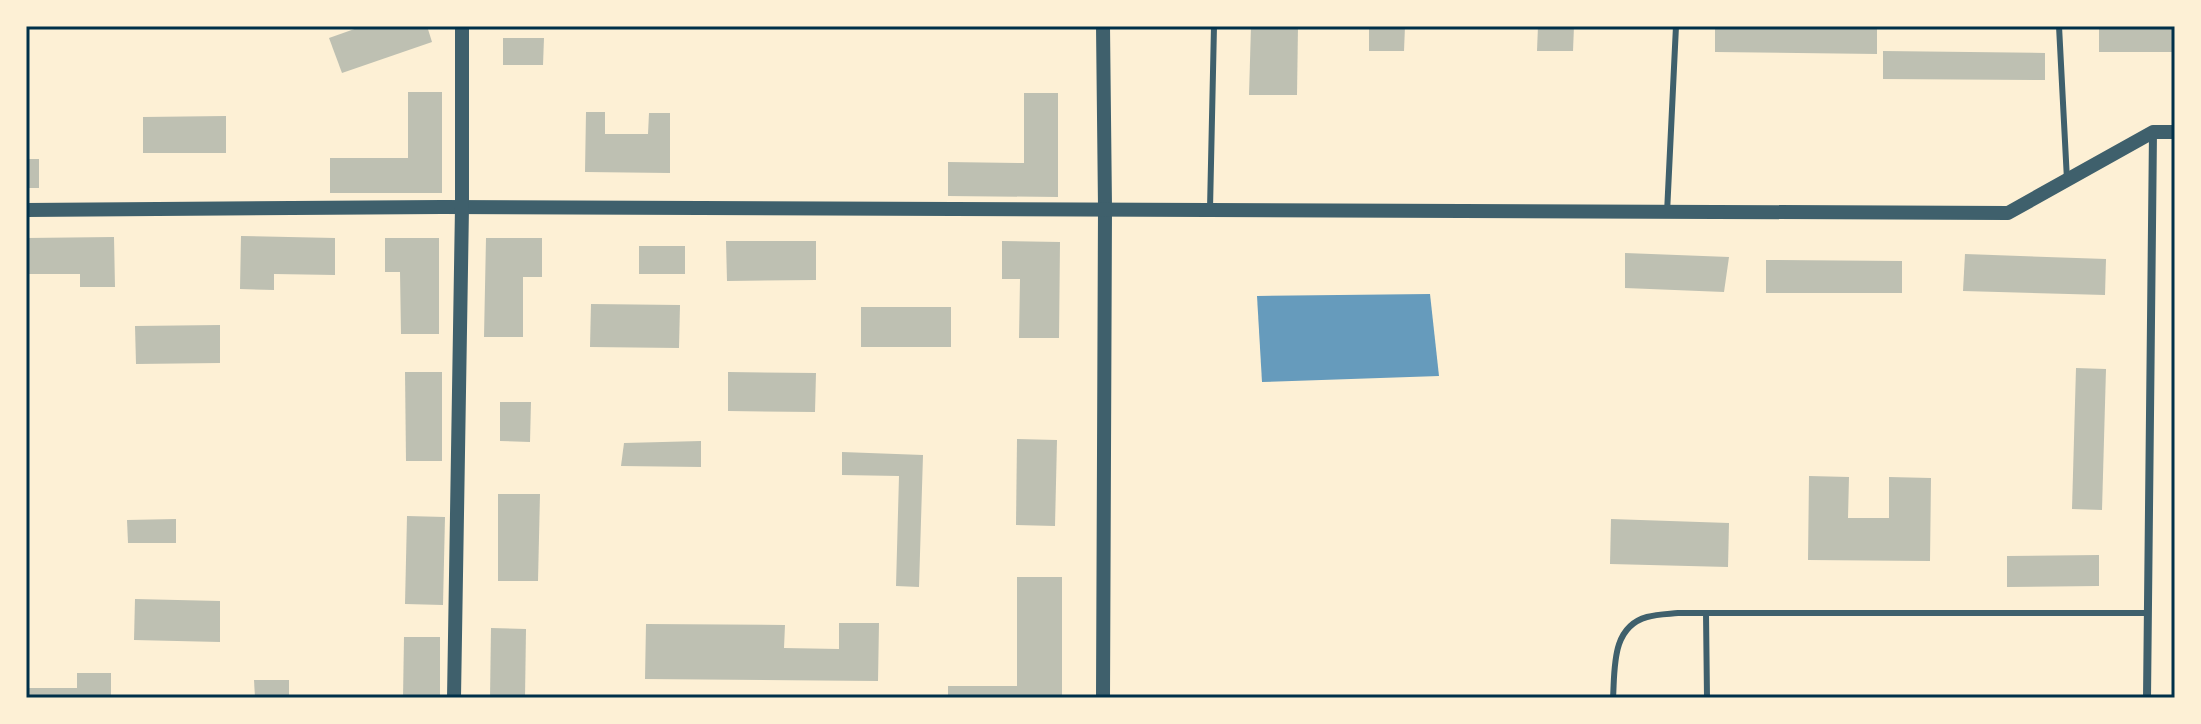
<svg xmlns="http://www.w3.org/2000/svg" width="2201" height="724" font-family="'Source Sans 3',sans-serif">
  <rect width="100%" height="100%" fill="#fdf0d5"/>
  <polygon fill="#669bbc" points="1430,294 1439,376 1262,382 1257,296"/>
  <g fill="#bec0b2">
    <polygon points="363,26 427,26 432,42 342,73 329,38"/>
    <polygon points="1251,26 1298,26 1297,95 1249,95"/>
    <polygon points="1369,26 1405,26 1404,51 1369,51"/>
    <polygon points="1538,26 1574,26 1573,51 1537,51"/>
    <polygon points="1715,26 1877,26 1877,54 1715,52"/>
    <rect x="2099" y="26" width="76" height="26"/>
    <polygon points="503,38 544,38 543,65 503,65"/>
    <polygon points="1883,51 2045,53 2045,80 1883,79"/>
    <polygon points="408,92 442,92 442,193 330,193 330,158 408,158"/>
    <polygon points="1024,93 1058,93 1058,197 948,196 948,162 1024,163"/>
    <polygon points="586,112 605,112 605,134 648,134 649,113 670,113 670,173 585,172"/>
    <polygon points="226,116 226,153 143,153 143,117"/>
    <rect x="26" y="159" width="13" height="29"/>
    <polygon points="241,236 335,238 335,275 274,274 274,290 240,289"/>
    <polygon points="114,237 115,287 80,287 80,274 26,274 26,238"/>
    <polygon points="385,238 439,238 439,334 401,334 400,272 385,272"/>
    <polygon points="486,238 542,238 542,277 523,277 523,337 484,337"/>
    <polygon points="726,241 816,241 816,280 727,281"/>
    <polygon points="1002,241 1060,242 1059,338 1019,338 1020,279 1002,279"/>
    <rect x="639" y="246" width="46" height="28"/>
    <polygon points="1625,253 1729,257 1724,292 1625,288"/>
    <polygon points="1965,254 2106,259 2105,295 1963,291"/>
    <polygon points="1766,260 1902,261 1902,293 1766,293"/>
    <polygon points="591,304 680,305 679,348 590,347"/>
    <rect x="861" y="307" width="90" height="40"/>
    <polygon points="220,325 220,363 136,364 135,326"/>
    <polygon points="2076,368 2106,369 2102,510 2072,509"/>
    <polygon points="405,372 442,372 442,461 406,461"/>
    <polygon points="728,372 816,373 815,412 728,411"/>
    <polygon points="500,402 531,402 530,442 500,441"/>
    <polygon points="1017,439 1057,440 1055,526 1016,525"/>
    <polygon points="701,441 701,467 621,466 624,443"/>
    <polygon points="842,452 923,455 919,587 896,586 899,476 842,475"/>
    <polygon points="1809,476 1849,477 1848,518 1889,518 1889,477 1931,478 1930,561 1808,560"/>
    <polygon points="498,494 540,494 538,581 498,581"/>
    <polygon points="407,516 445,517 443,605 405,604"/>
    <polygon points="176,519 176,543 128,543 127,520"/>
    <polygon points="1611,519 1729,523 1728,567 1610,564"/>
    <polygon points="2099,555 2099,586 2007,587 2007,556"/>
    <polygon points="1017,577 1062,577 1062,698 948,698 948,686 1017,686"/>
    <polygon points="135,599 220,601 220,642 134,640"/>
    <polygon points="839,623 879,623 878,681 645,679 646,624 785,625 784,648 839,649"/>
    <polygon points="491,628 526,629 525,698 490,698"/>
    <polygon points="404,637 440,637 440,698 403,698"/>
    <polygon points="77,673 111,673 111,698 26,698 26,688 77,688"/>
    <polygon points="254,680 289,680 289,698 255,698"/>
  </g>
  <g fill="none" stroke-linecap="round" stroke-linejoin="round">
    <g stroke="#3f606c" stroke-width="6">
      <polyline points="2059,26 2067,180"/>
      <polyline points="1210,209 1214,26"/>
      <polyline points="1667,213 1676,26"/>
      <polyline points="1706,613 1707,698"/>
      <path d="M1613,698c2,-29 -2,-71 34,-81 10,-3 21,-3 31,-4h469"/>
    </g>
    <polyline stroke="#3f606c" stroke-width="8" points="2147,698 2153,132"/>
    <g stroke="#3f606c" stroke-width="14">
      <polyline points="1103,26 1105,208 1103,698"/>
      <polyline points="26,210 442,207 2008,213 2153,132 2175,132"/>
      <polyline points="454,698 462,207 462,26"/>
    </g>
  </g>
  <rect width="2201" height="724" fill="none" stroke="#fdf0d5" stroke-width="56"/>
  <rect x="28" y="28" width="2145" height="668" fill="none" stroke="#003049" stroke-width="3"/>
</svg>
